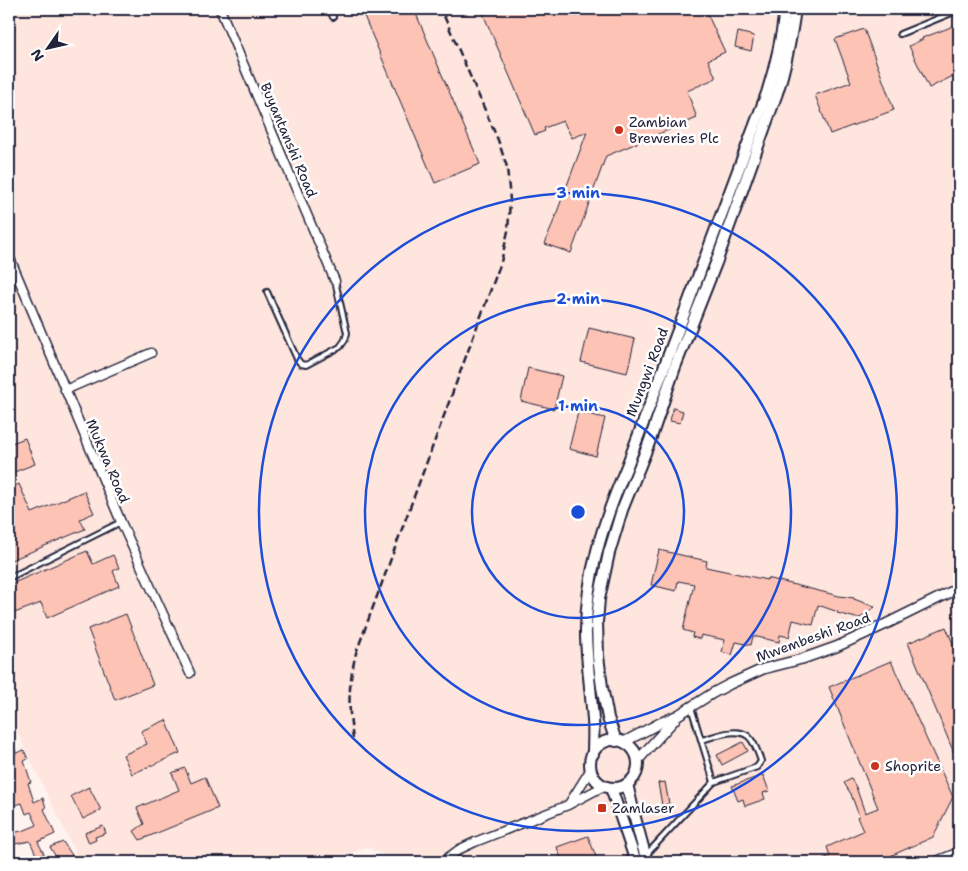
<svg xmlns="http://www.w3.org/2000/svg" width="968" height="871" font-family="'Shantell Sans',sans-serif">
  <rect width="100%" height="100%" fill="#fff3f0"/>
  <filter id="ink" filterUnits="userSpaceOnUse"><feTurbulence type="fractalNoise" baseFrequency=".02" numOctaves="2"/><feDisplacementMap in="SourceGraphic" scale="10" xChannelSelector="R" yChannelSelector="G"/><feConvolveMatrix kernelMatrix="1 2 1 2 8 2 1 2 1" color-interpolation-filters="sRGB"/></filter>
  <g filter="url(#ink)">
    <polygon fill="#fee5de" points="9,9 959,9 959,862 400,862 366,847 333,862 80,862 9,715"/>
    <g fill="#fdc3b5" stroke="#22223b">
      <polygon points="361,9 414,9 480,164 435,183"/>
      <polygon points="481,9 705,9 725,52 708,60 716,78 687,91 697,118 606,156 571,253 545,244 587,132 572,138 563,121 544,128 545,131 535,135"/>
      <polygon points="959,23 959,74 953,77 953,76 929,88 909,46 923,39 922,38 946,29"/>
      <polygon points="864,29 894,110 830,134 815,95 851,82 835,39"/>
      <polygon points="738,32 754,36 751,51 735,47"/>
      <polygon points="589,328 635,339 627,373 581,362"/>
      <polygon points="528,368 562,376 554,409 521,401"/>
      <polygon points="673,408 683,411 680,423 670,421"/>
      <polygon points="578,412 605,418 596,456 569,449"/>
      <polygon points="25,438 35,464 9,474 9,444"/>
      <polygon points="19,484 32,513 84,491 94,513 80,519 85,529 9,561 9,489"/>
      <polygon points="659,550 707,561 706,567 767,580 767,578 839,596 854,598 854,599 875,607 860,618 856,618 837,613 838,612 818,605 813,625 793,620 789,637 780,635 779,642 753,636 751,645 736,642 732,655 722,652 725,640 701,635 700,639 692,637 693,633 683,630 694,584 678,581 676,591 651,585"/>
      <polygon points="87,551 93,564 113,555 119,568 113,571 119,586 47,618 41,603 9,615 9,585"/>
      <polygon points="126,614 153,685 115,700 88,629"/>
      <polygon points="946,627 959,658 959,765 908,643"/>
      <polygon points="891,661 953,797 933,837 877,862 816,862 830,856 827,847 863,831 857,817 859,816 851,794 844,783 851,779 856,787 865,813 878,808 829,687"/>
      <polygon points="166,720 180,753 132,774 123,755 147,744 141,731"/>
      <polygon points="9,734 16,753 24,750 28,759 24,761 31,782 28,783 34,802 43,798 46,808 44,809 55,834 38,842 44,854 37,857 30,841 15,844 14,840 9,841 9,834 25,830 37,825 31,812 26,814 22,803 9,807"/>
      <polygon points="743,742 748,751 722,765 717,755"/>
      <polygon points="185,768 191,783 205,777 218,808 140,840 134,831 144,824 137,808 179,790 172,773"/>
      <polygon points="763,775 769,791 763,793 765,799 745,806 743,799 738,801 732,786"/>
      <polygon points="665,782 669,804 662,805 658,783"/>
      <polygon points="89,787 101,810 83,819 71,796"/>
      <polygon points="103,826 106,833 95,837 96,840 89,843 85,833"/>
      <polygon points="588,836 598,862 562,862 557,847"/>
      <polygon points="63,842 72,855 71,856 75,862 59,862 50,847"/>
    </g>
    <g fill="none" stroke-linecap="round" stroke-linejoin="round">
      <g stroke="#22223b" stroke-width="8">
        <g id="service">
          <polyline points="329,9 333,17"/>
          <polyline points="900,34 959,10"/>
          <polyline points="267,292 297,359 301,364 306,365 340,347 345,340 347,333 335,281"/>
          <polyline points="13,576 121,522"/>
          <path d="M701,740c13,-3 34,-13 47,-4 7,6 10,17 13,25l-4,6 -43,15"/>
          <polyline points="646,855 714,782 691,707"/>
        </g>
      </g>
      <g stroke="#22223b" stroke-width="11">
        <g id="minor">
          <polyline points="220,9 335,281"/>
          <polyline points="9,256 121,522 190,673"/>
          <polyline points="65,390 151,353"/>
          <polyline points="569,804 591,769"/>
          <polyline points="445,862 449,857 460,849 475,842 568,805 604,786"/>
          <polyline points="934,862 959,852"/>
        </g>
      </g>
      <g stroke="#22223b" stroke-width="12">
        <g id="tertiary">
          <polyline points="624,742 660,723 678,715 713,693 730,684 763,669 802,659 836,647 884,625 959,588"/>
          <polyline points="638,760 675,719"/>
        </g>
      </g>
      <g stroke="#22223b" stroke-width="14">
        <g id="secondary">
          <circle cx="614" cy="764" r="24"/>
          <path d="M616,741l-8,-23 -6,-31 -4,-31 -1,-34 2,-23 10,-46 13,-43 27,-67 26,-76 41,-104 61,-170c9,-28 14,-55 18,-84"/>
          <path d="M593,754c0,-11 1,-23 0,-34 -2,-28 -6,-56 -7,-84 -1,-60 18,-116 41,-170l140,-373c9,-28 15,-55 18,-84"/>
          <polyline points="627,784 634,814 647,862"/>
          <polyline points="611,788 636,862"/>
        </g>
      </g>
      <use href="#service" stroke="#fff" stroke-width="4"/>
      <use href="#minor" stroke="#fff" stroke-width="8"/>
      <use href="#tertiary" stroke="#fff" stroke-width="9"/>
      <use href="#secondary" stroke="#fff" stroke-width="10"/>
      <path stroke="#22223b" stroke-width="2.5" stroke-dasharray="8 4" stroke-linecap="butt" d="M353,739c-5,-33 -5,-53 3,-86l145,-391 7,-31 2,-31 -3,-33 -9,-27 -57,-131"/>
    </g>
  </g>
  <g fill="none" stroke="#1d4ed8" stroke-width="2.5">
    <circle cx="578" cy="512" r="106"/>
    <circle cx="578" cy="512" r="213"/>
    <circle cx="578" cy="512" r="319"/>
  </g>
  <g fill="#c8321e" stroke="#fff" stroke-width="2">
    <circle cx="619" cy="130" r="5"/>
    <circle cx="875" cy="766" r="5"/>
    <rect x="597" y="803" width="10" height="10" rx="2.5"/>
  </g>
  <g text-anchor="middle" dominant-baseline="central" stroke-width="5" stroke-linejoin="round" paint-order="stroke">
    <g font-size="14" fill="#22223b" stroke="#fff" text-anchor="start">
      <text x="629" y="122">Zambian<tspan x="629" dy="16">Breweries Plc</tspan></text>
      <text x="885" y="766">Shoprite</text>
      <text x="612" y="808">Zamlaser</text>
    </g>
    <g font-size="14" fill="#22223b" stroke="#fff">
      <text transform="translate(289 140) rotate(67)">Buyantanshi Road</text>
      <text transform="translate(647 372) rotate(-69)">Mungwi Road</text>
      <text transform="translate(108 461) rotate(67)">Mukwa Road</text>
      <text transform="translate(813 637) rotate(-20)">Mwembeshi Road</text>
    </g>
  </g>
  <circle cx="578" cy="512" r="8" fill="#1d4ed8" stroke="#fff" stroke-width="2.5"/>
  <g font-size="15" text-anchor="middle" font-weight="bold" fill="#1d4ed8" stroke="#fff" stroke-width="5" stroke-linejoin="round" paint-order="stroke">
    <text x="578" y="198">3 min</text>
    <text x="578" y="304">2 min</text>
    <text x="578" y="411">1 min</text>
  </g>
  <rect width="968" height="871" fill="none" stroke="#fff" stroke-width="30"/>
  <rect x="15" y="15" width="938" height="841" fill="none" stroke="#22223b" stroke-width="2" filter="url(#ink)"/>
  <g transform="translate(48 48) rotate(236)" stroke="#ffffff" stroke-width="4" paint-order="stroke">
  <path d="M0-4L9 19L0 12L-9 19Z" fill="#22223b"/>
  <text y="-8" font-size="14" font-weight="bold" text-anchor="middle" fill="#22223b">N</text>
  </g>
</svg>
